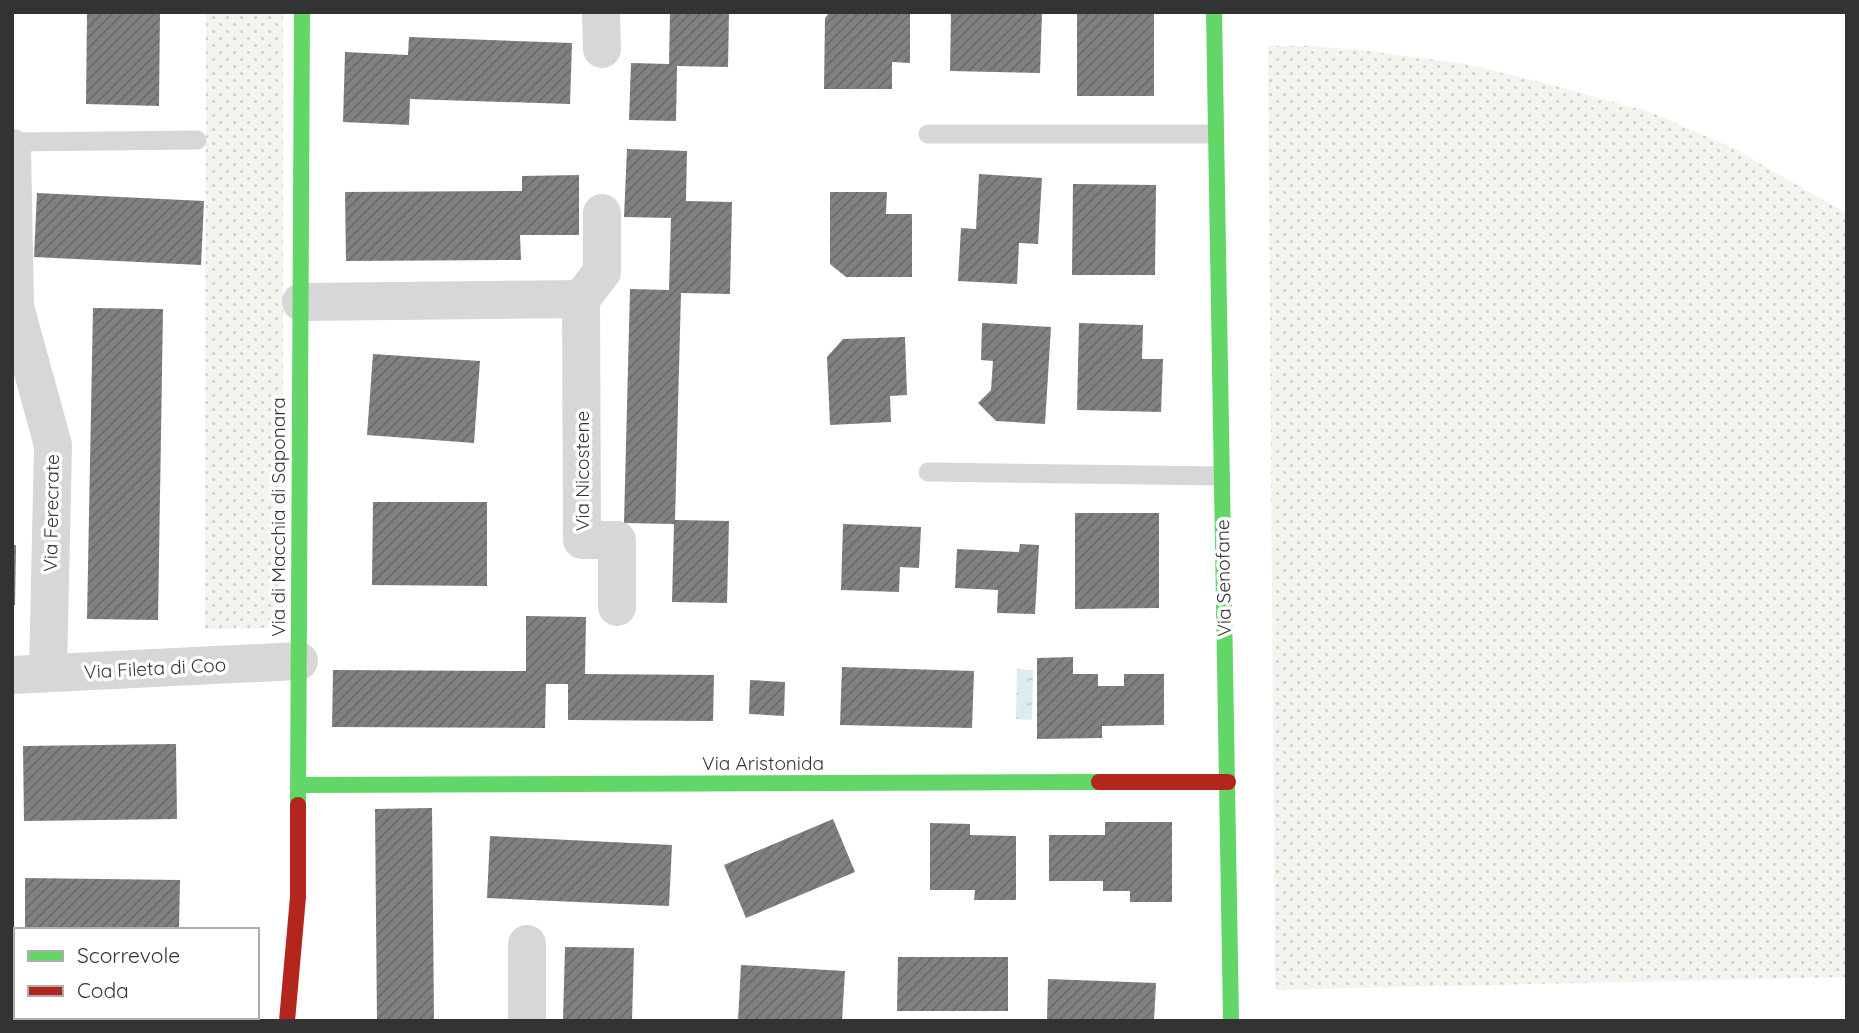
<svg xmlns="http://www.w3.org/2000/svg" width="1859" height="1033" font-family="Quicksand,sans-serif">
  <defs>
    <pattern id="grass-dots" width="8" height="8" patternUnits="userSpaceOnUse" patternTransform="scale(1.75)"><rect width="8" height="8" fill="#f1f5ed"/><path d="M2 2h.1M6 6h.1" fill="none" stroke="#cfd2cc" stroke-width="1.8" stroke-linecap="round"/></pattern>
    <pattern id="water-ripples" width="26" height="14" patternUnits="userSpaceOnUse" patternTransform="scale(1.75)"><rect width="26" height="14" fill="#ddebf3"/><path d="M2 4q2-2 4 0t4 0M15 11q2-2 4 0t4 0" fill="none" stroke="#becad1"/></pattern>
    <pattern id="building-hatch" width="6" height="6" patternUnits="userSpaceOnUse" patternTransform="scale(1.75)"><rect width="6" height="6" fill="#818181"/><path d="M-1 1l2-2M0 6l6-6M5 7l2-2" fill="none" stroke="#6a6a6a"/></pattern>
  </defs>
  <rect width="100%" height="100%" fill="#fff"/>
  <g fill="url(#grass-dots)">
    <polygon points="206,12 283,12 283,628 205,629"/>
    <polygon points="1268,46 1311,46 1361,50 1466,64 1548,84 1650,112 1733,148 1847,214 1847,977 1275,990"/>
  </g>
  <polygon fill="url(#water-ripples)" points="1017,669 1033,670 1032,720 1016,719"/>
  <g fill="url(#building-hatch)">
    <polygon points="87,12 160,12 159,106 86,104"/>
    <polygon points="670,12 729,12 728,67 677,66 676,121 629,120 631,63 669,64"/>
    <polygon points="830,12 910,12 910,63 892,62 892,89 824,89 825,18"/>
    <polygon points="951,12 1042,12 1040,73 950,71"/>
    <rect x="1077" y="12" width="77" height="84"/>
    <polygon points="409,37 572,43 570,104 410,99 409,125 343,122 345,52 408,55"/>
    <polygon points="627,149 687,151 686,201 732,202 730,294 681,293 675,520 729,521 727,603 672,602 674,524 624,523 630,289 669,290 671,218 624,217"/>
    <polygon points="979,174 1042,178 1038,244 1019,243 1017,284 958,281 961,228 976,229"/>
    <polygon points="579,175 579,235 520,235 521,260 346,261 345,192 522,191 522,176"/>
    <polygon points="1073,184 1156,185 1155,275 1072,275"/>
    <polygon points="830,192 887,192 886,214 912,214 912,277 846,277 830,264"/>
    <polygon points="37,193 204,201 201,265 34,257"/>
    <polygon points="93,308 163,309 158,620 87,619"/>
    <polygon points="982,323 1051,327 1045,424 996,421 978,403 991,390 993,361 981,360"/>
    <polygon points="1079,323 1143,325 1142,359 1163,359 1161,412 1077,410"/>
    <polygon points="905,337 907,395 890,396 891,422 830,425 827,357 843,339"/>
    <polygon points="373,354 480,361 474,443 367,435"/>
    <polygon points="373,502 487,502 487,586 372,585"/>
    <polygon points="1075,513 1159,513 1159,608 1075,609"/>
    <polygon points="843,524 921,527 919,568 900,567 899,592 841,590"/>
    <polygon points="1020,544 1039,545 1035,614 997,613 998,590 955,588 957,549 1019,552"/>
    <polygon points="12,545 16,545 15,605 12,605"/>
    <polygon points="526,616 586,617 585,674 714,675 713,721 568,720 568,684 546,684 545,728 332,727 333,670 526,671"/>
    <polygon points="1073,657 1073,674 1098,674 1098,686 1124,686 1124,674 1164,674 1164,725 1102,726 1102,738 1037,739 1037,658"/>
    <polygon points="842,667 974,671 972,728 840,725"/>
    <polygon points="750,680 785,682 784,716 749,714"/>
    <polygon points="176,744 177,819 24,821 23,746"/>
    <polygon points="432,808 434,1021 377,1021 375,809"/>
    <polygon points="833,819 855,872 746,918 724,865"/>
    <polygon points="1105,822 1172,822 1172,902 1130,902 1130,891 1103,891 1103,881 1049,881 1049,835 1105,835"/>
    <polygon points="930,823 970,824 970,835 1016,836 1016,900 974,900 975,890 930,890"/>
    <polygon points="490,836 672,845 669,906 487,898"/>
    <polygon points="25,878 180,880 179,930 25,930"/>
    <polygon points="565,947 634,948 632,1021 563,1021"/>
    <polygon points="898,957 1008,957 1008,1011 897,1011"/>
    <polygon points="741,965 845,971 842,1021 738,1021"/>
    <polygon points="1048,979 1156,983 1154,1021 1047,1021"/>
    <polygon points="27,1017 176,1017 175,1021 27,1021"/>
  </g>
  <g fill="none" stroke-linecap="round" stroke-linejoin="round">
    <g stroke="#d7d7d7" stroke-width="19">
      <polyline points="928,134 1214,134"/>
      <polyline points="12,142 197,140"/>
      <polyline points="928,472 1221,476"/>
    </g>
    <g stroke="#d7d7d7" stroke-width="38">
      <polyline points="601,12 602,49"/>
      <polyline points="12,148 15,307 53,445 48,673"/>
      <polyline points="581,299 602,272 602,213"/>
      <polyline points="301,302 581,299 582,540 617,540 617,607"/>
      <polyline points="12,675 299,661"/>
      <polyline points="527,944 527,1021"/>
    </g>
    <g stroke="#63d668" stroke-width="16">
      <polyline points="1214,12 1231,1021"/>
      <polyline points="299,785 1099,782"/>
      <polyline points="298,805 302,12"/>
    </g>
    <g stroke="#b3261e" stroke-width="16">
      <polyline points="1099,782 1228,782"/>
      <polyline points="287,1021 298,897 298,805"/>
    </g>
  </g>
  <g text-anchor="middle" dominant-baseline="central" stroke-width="7" stroke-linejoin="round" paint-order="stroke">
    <g font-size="19" fill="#333" stroke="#fff">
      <text transform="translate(582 471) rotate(-90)">Via Nicostene</text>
      <text transform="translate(51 513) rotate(-89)">Via Ferecrate</text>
      <text transform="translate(278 517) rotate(-90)">Via di Macchia di Saponara</text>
      <text transform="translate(1223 578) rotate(-91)">Via Senofane</text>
      <text transform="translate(155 668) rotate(-3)">Via Fileta di Coo</text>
      <text x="763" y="763">Via Aristonida</text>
    </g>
  </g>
  <rect width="1859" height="1033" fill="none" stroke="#333333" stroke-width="28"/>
  <rect x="14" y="928" width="245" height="91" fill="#ffffff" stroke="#adadad" stroke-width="2"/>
  <rect x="28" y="951" width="35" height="10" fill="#63d668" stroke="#adadad" stroke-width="2"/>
  <text x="77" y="963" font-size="21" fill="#333333">Scorrevole</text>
  <rect x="28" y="986" width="35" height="10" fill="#b3261e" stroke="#adadad" stroke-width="2"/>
  <text x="77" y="998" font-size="21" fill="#333333">Coda</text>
</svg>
